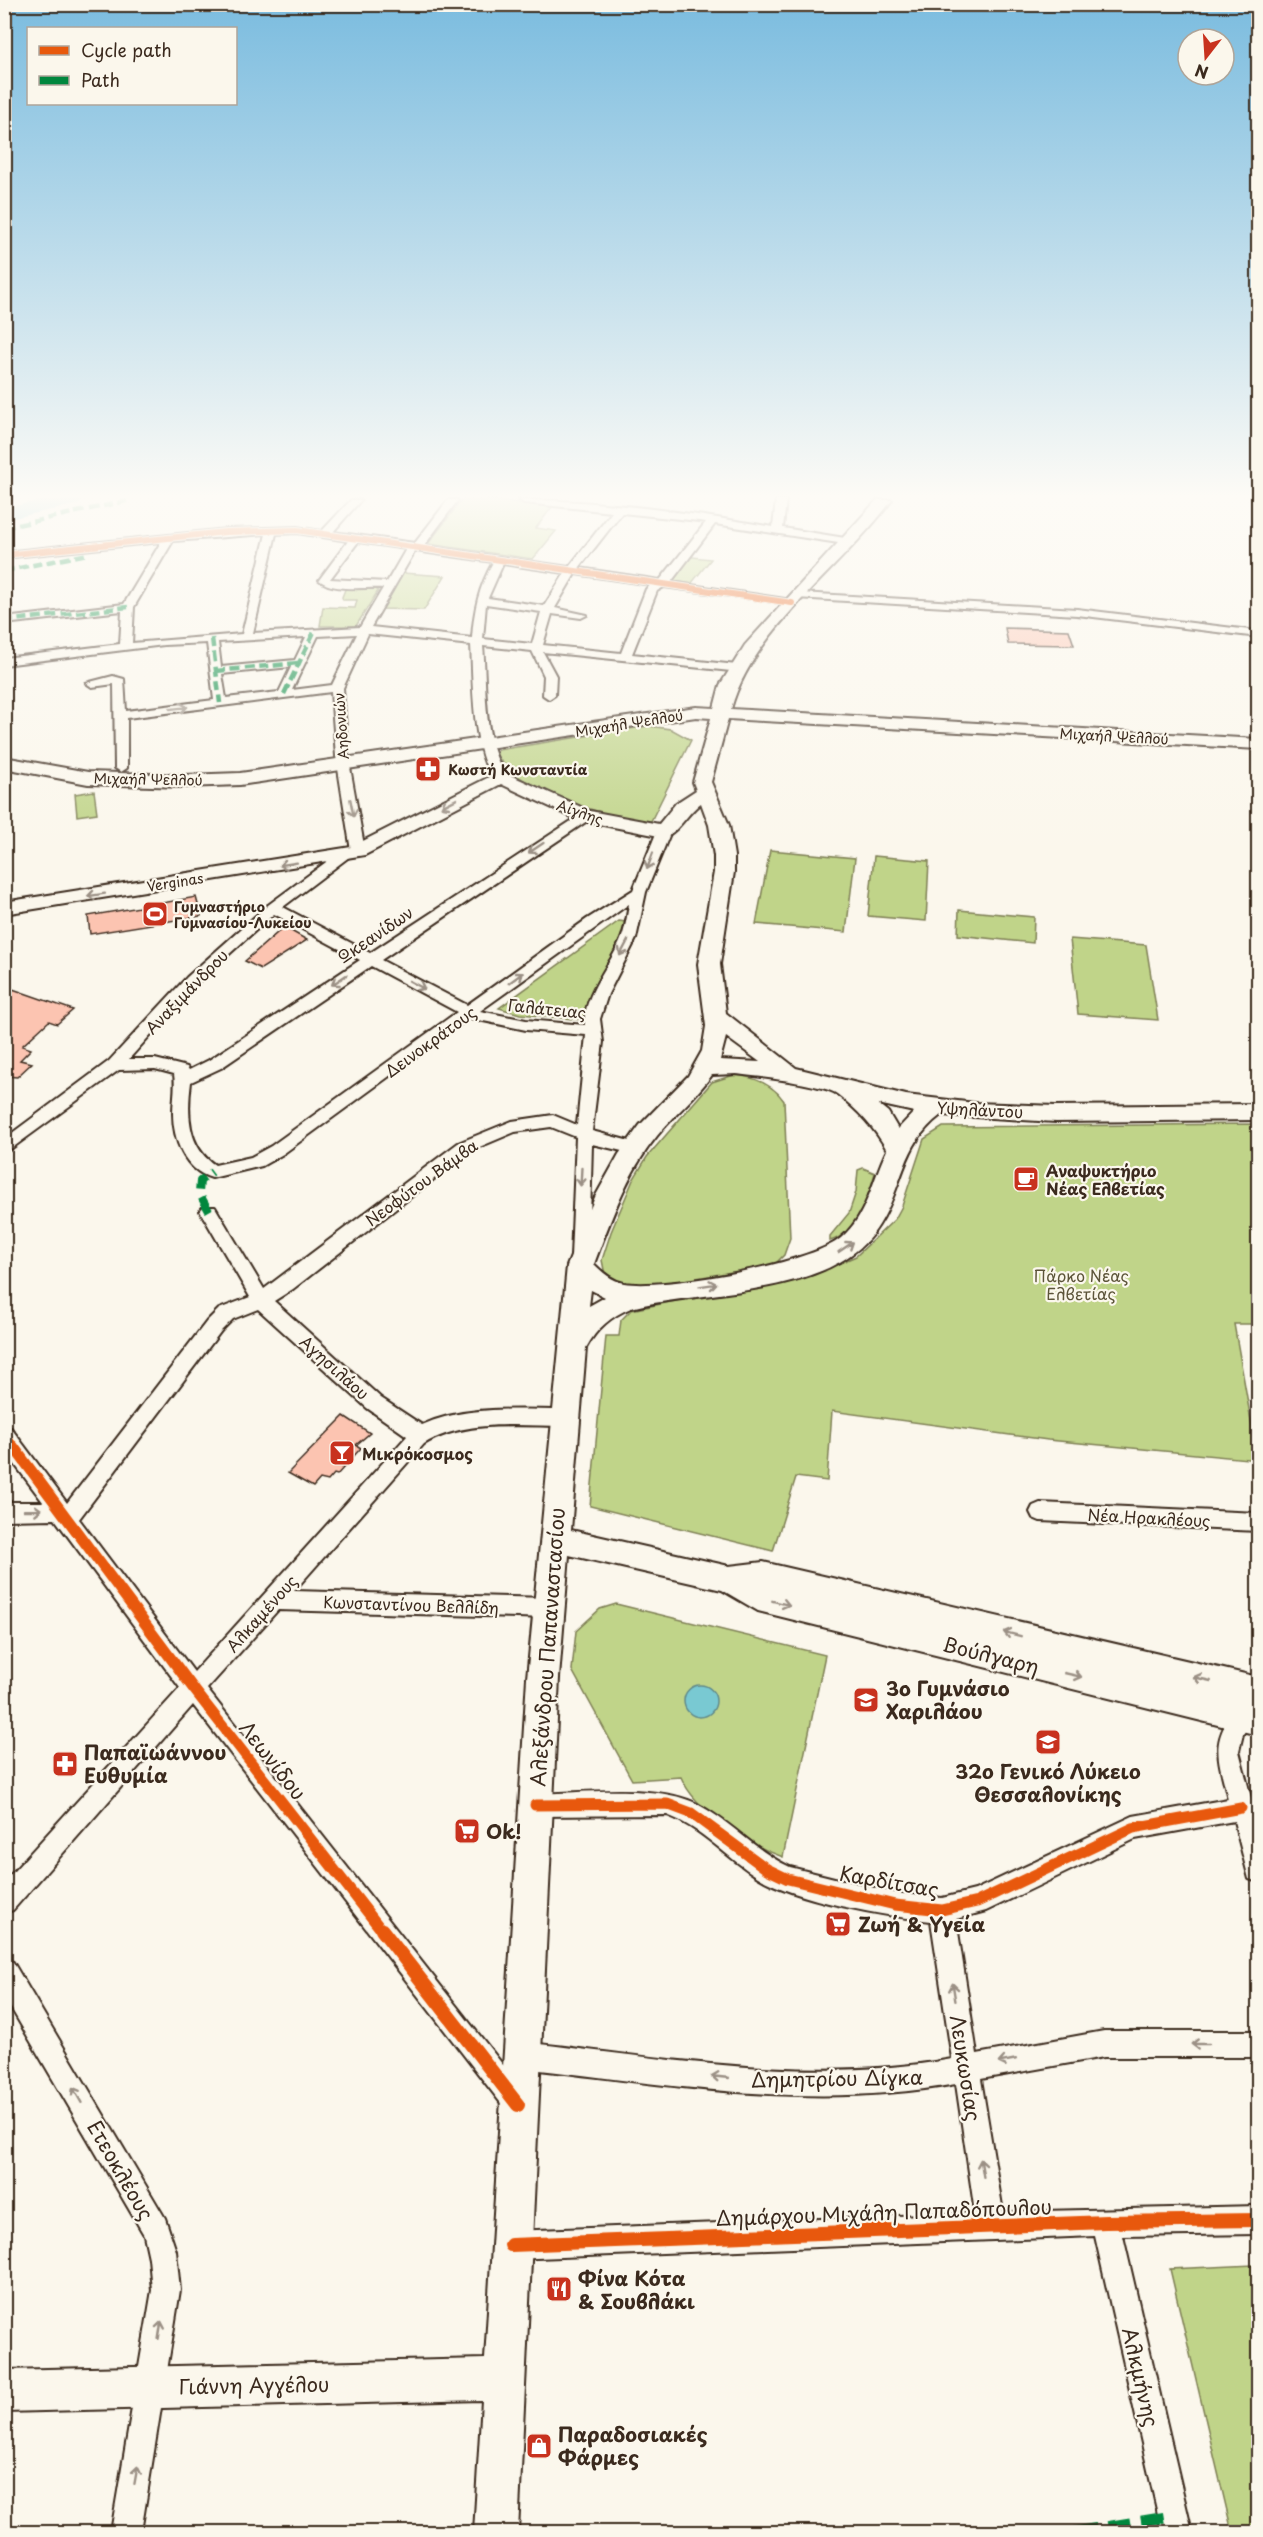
<svg xmlns="http://www.w3.org/2000/svg" width="1263" height="2537" font-family="'Playpen Sans',sans-serif">
  <rect width="100%" height="100%" fill="#fbf7ec"/>
  <filter id="ink" filterUnits="userSpaceOnUse"><feTurbulence type="fractalNoise" baseFrequency=".0167" numOctaves="2"/><feDisplacementMap in="SourceGraphic" scale="12" xChannelSelector="R" yChannelSelector="G"/><feConvolveMatrix kernelMatrix="1 2 1 2 8 2 1 2 1" color-interpolation-filters="sRGB"/></filter>
  <g filter="url(#ink)">
    <g fill="#c0d489" stroke="#7e7f54" stroke-width="1.5">
      <polygon points="462,500 493,500 552,507 536,528 556,531 533,559 428,544"/>
      <polygon points="684,556 711,559 691,584 670,580"/>
      <polygon points="402,573 445,576 424,610 380,609"/>
      <polygon points="346,587 376,589 378,591 356,626 320,626 323,607 355,608 357,600 343,600 342,597"/>
      <path d="M648,726l23,3 20,11 -41,83c-45,-7 -126,-29 -154,-68l2,-5z"/>
      <polygon points="94,791 97,813 77,816 75,794"/>
      <polygon points="770,850 855,858 846,932 756,924"/>
      <polygon points="874,856 929,861 926,921 868,916"/>
      <polygon points="959,910 1034,917 1033,943 958,935"/>
      <polygon points="619,921 627,922 584,1020 520,1014 499,1008"/>
      <polygon points="1070,939 1146,945 1158,1020 1078,1014"/>
      <path d="M734,1075c20,2 38,8 50,26l6,137 -6,17 -10,10 -132,22 -18,-1 -19,-11 -3,-15 9,-28 22,-52 14,-23 65,-75z"/>
      <polygon points="1258,1124 1258,1324 1234,1324 1258,1460 1048,1440 832,1411 827,1481 796,1477 773,1551 590,1506 606,1336 619,1336 621,1320 631,1310 819,1272 856,1256 895,1219 902,1206 924,1139 943,1127"/>
      <path d="M863,1168l12,5c-7,25 -17,60 -45,68v-5l19,-23 7,-21 2,-22z"/>
      <path d="M616,1604l209,51 -42,202c-34,-12 -88,-46 -102,-80l-49,3 -60,-110 4,-39 24,-22z"/>
      <polygon points="1254,2265 1258,2285 1258,2532 1232,2532 1170,2269"/>
    </g>
    <circle fill="#79c9d2" stroke="#60898a" stroke-width="1.5" cx="700" cy="1701" r="16"/>
    <g fill="none" stroke-linecap="round" stroke-linejoin="round">
      <polygon fill="#79c9d2" fill-rule="evenodd" points="43,500 82,500 79,504 4,520 4,508"/>
    </g>
    <g fill="#fcc4b1" stroke="#3b2a1e" stroke-width="1.5">
      <polygon points="1005,628 1069,630 1074,645 1008,644"/>
      <polygon points="196,897 201,916 90,934 88,916"/>
      <polygon points="284,927 307,940 261,969 245,961"/>
      <polygon points="4,986 73,1010 57,1024 49,1021 22,1046 31,1049 20,1060 32,1063 17,1077 5,1076"/>
      <polygon points="344,1416 370,1433 356,1445 361,1448 337,1475 334,1474 328,1481 320,1479 313,1487 288,1473"/>
    </g>
    <g fill="none" stroke-linecap="round" stroke-linejoin="round">
      <g stroke="#3b2a1e" stroke-width="4">
        <g id="street">
          <path d="M351,500h10l-28,32 82,11 33,-43h10l-34,46 145,21 43,-55 -88,-9 -5,-3c85,0 171,13 254,27l3,-27h10l-3,28 62,10 5,3 -5,3 -130,-20 -44,58 121,18 6,3 -2,2 -132,-18 -7,4 -25,63 105,11 6,4 -2,3 -198,-20 13,24 -1,19 -6,4 -6,-4 1,-19 -12,-25 -49,-5c4,42 -1,96 24,131l-6,4c-30,-7 -28,-110 -30,-136l-103,-11 -25,54 5,68 17,95 -7,4 -7,-4 -15,-95 -5,-64 -204,26v50l-6,4 -6,-4 -1,-84 -22,3 -6,-4 27,-7 11,3 2,32 88,-11 -7,-57 -43,2 -160,20v-7l116,-14 2,-33 -118,13v-6l120,-14 37,-62 -157,16v-6l222,-23 71,-2 25,4zM622,513l77,8 7,1 -46,58 -81,-12zM297,533l51,8 -29,39c14,12 45,7 64,8l-23,39 -107,6 23,-99zM266,534l-24,100 -110,9 2,-36 39,-66zM358,542l48,7 -19,33 -57,-3zM415,551l78,11c-14,25 -19,47 -21,76l-101,-11zM503,564l62,9 -21,33 -56,-8zM575,574l76,11 -5,4 -25,64 -78,-8 9,-31 29,4 6,-3 -32,-7zM486,604l55,8 -9,32 -49,-5zM357,634l-25,51 -40,5 26,-54zM306,637l-11,23 -74,7 -3,-25zM291,667l-12,25 -53,6 -4,-24z"/>
          <polygon points="800,593 1077,609 1258,631 1258,637 1077,615 796,598 794,596"/>
          <path d="M585,812l5,1v6l-209,141 86,45 120,-86 46,-29 24,-59 7,-4 7,4 -25,61 -10,47 -28,55 -8,25 3,23 -11,89 49,13 2,4 -8,6 -43,-10 -3,113 -3,5h-12l-3,-5 5,-120 -25,-10 -36,5 -45,19 -177,138 -19,12 107,97 41,27c44,-20 96,-15 143,-15l7,2 3,6 -3,6 -7,2c-46,0 -100,-7 -141,18l-130,147 254,7 8,3 3,7 -3,7 -8,3 -270,-8 -71,79 318,404 4,9 -4,9 -9,4 -9,-4 -314,-406 -180,205 -9,3v-31l176,-194 -125,-169 -51,1v-18h39l-39,-52v-24l7,2 56,75 140,-182 12,-12 31,-12 -50,-86 3,-4h12l49,82 194,-146 54,-22 41,-6 24,10 9,-90 -60,-5 -57,-12 -186,136 -21,12 -50,12c-28,-8 -39,-39 -39,-65 0,-13 3,-26 1,-39l-19,-5 -36,1 -115,84v-15l105,-78 78,-84 81,-72 73,-54h10l2,3 -70,53 87,46zM629,904c-2,13 -4,27 -9,38 -11,24 -38,56 -35,83l-59,-5 -46,-9zM274,914l86,46 -151,100 -20,10 -2,-3 -32,-8h-26l68,-76zM371,966l86,46 -186,134 -20,11 -36,8c-28,-19 -28,-52 -24,-83l30,-14zM258,1309l109,99 40,28 -213,236 -115,-153 142,-188 12,-12z"/>
          <polygon points="1040,1503 1258,1513 1258,1531 1040,1521 1033,1518 1030,1512 1033,1506"/>
          <path d="M1258,1686v27l-15,21 -4,17 19,74v57l-9,-3 -15,-58 -99,18 -149,72 -30,8 21,135 127,-23h154v26h-154l-123,22 22,133 255,-6v28l-135,2 69,296h-30l-67,-296 -584,23 -10,-4 -4,-10 4,-10 10,-4 464,-18 -19,-129c-144,27 -290,0 -434,-16l-9,-4 -4,-9 4,-9 9,-4c142,16 288,43 430,17l-21,-138c-45,-5 -135,-20 -173,-44 -31,-19 -56,-49 -91,-62l-132,1 -8,-3 -4,-8 4,-8 8,-3c46,-1 125,-11 164,11 32,17 58,47 91,62l105,26 47,5 33,-8 158,-74 95,-17c-10,-43 -19,-56 10,-94 6,-8 10,-16 20,-19z"/>
          <polygon points="4,1959 13,1962 165,2218 176,2251 180,2290 141,2532 111,2532 152,2290 149,2258 144,2235 4,1996"/>
        </g>
      </g>
      <g stroke="#3b2a1e" stroke-width="4">
        <path id="secondary" d="M877,500h15c-48,66 -140,130 -161,209l527,30v10l-530,-30 -17,63 18,43 5,31v16l-14,92 6,49 70,55 110,27 69,8 81,3 202,-2v16l-202,2 -115,-7c-40,30 -37,71 -62,110 -44,73 -174,64 -248,83 -20,8 -35,21 -45,40l-15,182 158,36 34,-4 495,115v58l-500,-124 -36,-21 -153,-35 -10,123 -41,854h-44l8,-132 -478,12v-42l481,-11 42,-681 40,-412 28,-69 24,-43 21,-29 48,-49 14,-25 4,-25 -8,-62 16,-92v-16l-5,-31 -8,-22c-13,9 -23,30 -37,34l-86,-17 -77,-36 -136,71 -361,59v-12l347,-55 150,-76 89,40 69,13 17,-21 20,-13 -3,-8 18,-64 -15,-1 -456,68 -56,2 -96,-3 -84,-16v-11l84,15 96,3 56,-2 456,-66 18,1 6,-23 25,-40zM726,1037l34,25 -40,-2zM736,1074c19,2 88,10 101,20 21,16 37,33 50,56 -15,30 -19,65 -46,88 -31,26 -178,52 -217,45 -12,-2 -22,-11 -30,-19 17,-44 32,-90 63,-128 17,-21 39,-39 55,-61zM878,1104l36,8 -16,17 -10,-17zM591,1290l14,7 -16,9z"/>
      </g>
      <use href="#street" fill="#fbf7ec" fill-rule="evenodd"/>
      <use href="#secondary" fill="#fbf7ec" fill-rule="evenodd"/>
      <g stroke="#00873e" stroke-width="4.5" stroke-dasharray="10 4.5" stroke-linecap="butt">
        <polyline points="4,528 131,500"/>
        <polyline points="4,571 88,554"/>
        <polyline points="4,621 128,607"/>
        <polyline points="212,638 220,703"/>
        <polyline points="216,671 299,663"/>
        <polyline points="284,694 314,632"/>
      </g>
      <polyline stroke="#00873e" stroke-width="8" stroke-dasharray="15 8" stroke-linecap="butt" points="209,1211 199,1193 200,1181 212,1172"/>
      <polyline stroke="#00873e" stroke-width="11" stroke-dasharray="23 11" stroke-linecap="butt" points="1074,2532 1173,2516"/>
      <g stroke="#fbf7ec" stroke-width="8">
        <polyline id="cycleway-far3" points="4,555 226,532 297,530 792,603"/>
      </g>
      <g stroke="#fbf7ec" stroke-width="13">
        <polyline id="cycleway-far2" points="4,1434 14,1447"/>
      </g>
      <g stroke="#fbf7ec" stroke-width="15">
        <g id="cycleway-far1">
          <polyline points="13,1446 193,1688 383,1932"/>
          <polyline points="535,1805 667,1804 691,1813 767,1869 788,1879 895,1905 942,1910 977,1902 1133,1828 1241,1808"/>
        </g>
      </g>
      <g stroke="#fbf7ec" stroke-width="17">
        <g id="cycleway">
          <polyline points="382,1930 518,2105"/>
          <polyline points="511,2245 1106,2222 1258,2220"/>
        </g>
      </g>
      <use href="#cycleway-far3" stroke="#e8590c" stroke-width="6"/>
      <use href="#cycleway-far2" stroke="#e8590c" stroke-width="9"/>
      <use href="#cycleway-far1" stroke="#e8590c" stroke-width="11"/>
      <use href="#cycleway" stroke="#e8590c" stroke-width="14"/>
    </g>
    <defs><path id="oneway-shaft" d="M-6 0H5M1.5-3L5.5 0L1.5 3" fill="none" stroke-width="1.6" stroke-linecap="round" stroke-linejoin="round" transform="scale(1.5)"/></defs>
    <g stroke="#9b9085">
      <use href="#oneway-shaft" transform="translate(179 708) rotate(-7)"/>
      <use href="#oneway-shaft" transform="translate(449 803) rotate(153)"/>
      <use href="#oneway-shaft" transform="translate(352 808) rotate(79)"/>
      <use href="#oneway-shaft" transform="translate(536 848) rotate(146)"/>
      <use href="#oneway-shaft" transform="translate(650 861) rotate(110)"/>
      <use href="#oneway-shaft" transform="translate(288 864) rotate(171)"/>
      <use href="#oneway-shaft" transform="translate(96 895) rotate(171)"/>
      <use href="#oneway-shaft" transform="translate(624 948) rotate(118)"/>
      <use href="#oneway-shaft" transform="translate(516 978) rotate(-36)"/>
      <use href="#oneway-shaft" transform="translate(339 980) rotate(146)"/>
      <use href="#oneway-shaft" transform="translate(417 985) rotate(28)"/>
      <use href="#oneway-shaft" transform="translate(581 1177) rotate(93)"/>
      <use href="#oneway-shaft" transform="translate(846 1247) rotate(-34)"/>
      <use href="#oneway-shaft" transform="translate(708 1285) rotate(-9)"/>
      <use href="#oneway-shaft" transform="translate(33 1510) rotate(-1)"/>
      <use href="#oneway-shaft" transform="translate(781 1603) rotate(14)"/>
      <use href="#oneway-shaft" transform="translate(1012 1634) rotate(-166)"/>
      <use href="#oneway-shaft" transform="translate(1073 1675) rotate(13)"/>
      <use href="#oneway-shaft" transform="translate(1202 1679) rotate(-167)"/>
      <use href="#oneway-shaft" transform="translate(954 1992) rotate(-99)"/>
      <use href="#oneway-shaft" transform="translate(1200 2044) rotate(180)"/>
      <use href="#oneway-shaft" transform="translate(1007 2061) rotate(169)"/>
      <use href="#oneway-shaft" transform="translate(720 2077) rotate(-174)"/>
      <use href="#oneway-shaft" transform="translate(77 2095) rotate(-120)"/>
      <use href="#oneway-shaft" transform="translate(982 2168) rotate(-99)"/>
      <use href="#oneway-shaft" transform="translate(160 2330) rotate(-81)"/>
      <use href="#oneway-shaft" transform="translate(136 2475) rotate(-80)"/>
    </g>
  </g>
  <linearGradient id="sky" x2="0" y2="1"><stop stop-color="#7bbcdf"/><stop offset="0.58" stop-color="#fdfbf6"/><stop offset="1" stop-color="#fdfbf6" stop-opacity="0"/></linearGradient>
  <rect width="1263" height="855" fill="url(#sky)"/>
  <defs>
    <g id="pharmacy-square" transform="scale(1.35)"><rect x="-9" y="-9" width="18" height="18" rx="4" fill="#c8321e" stroke="#fbf7ec"/><path d="M-2-6h4v4h4v4h-4v4h-4v-4h-4v-4h4Z" fill="#fff"/></g>
    <g id="stadium-square" transform="scale(1.35)"><rect x="-9" y="-9" width="18" height="18" rx="4" fill="#c8321e" stroke="#fbf7ec"/><path d="M0-5a6.5 5 0 1 0 0 10a6.5 5 0 1 0 0-10ZM-3.5-1.8h7v3.6h-7Z" fill="#fff"/></g>
    <g id="cafe-square" transform="scale(1.35)"><rect x="-9" y="-9" width="18" height="18" rx="4" fill="#c8321e" stroke="#fbf7ec"/><path d="M-5.5-4.5H6V0H3Q3 3.5 0 3.5H-2.5Q-5.5 3.5-5.5 0ZM3-3.2v2h1.7v-2ZM-6 4.5H4V6H-6Z" fill="#fff"/></g>
    <g id="bar-square" transform="scale(1.35)"><rect x="-9" y="-9" width="18" height="18" rx="4" fill="#c8321e" stroke="#fbf7ec"/><path d="M-6-5H6L.8 .8V4.5H3.5V6h-7V4.5H-.8V.8Z" fill="#fff"/></g>
    <g id="school-square" transform="scale(1.35)"><rect x="-9" y="-9" width="18" height="18" rx="4" fill="#c8321e" stroke="#fbf7ec"/><path d="M0-5L7-2L0 1L-7-2ZM-4 1L0 2.5L4 1V4Q0 6-4 4Z" fill="#fff"/></g>
    <g id="supermarket-square" transform="scale(1.35)"><rect x="-9" y="-9" width="18" height="18" rx="4" fill="#c8321e" stroke="#fbf7ec"/><path d="M-6-5.5h2.5l.6 2H6L4.5 2H-2.5L-4.4-4H-6ZM-1.5 3.2a1.3 1.3 0 1 0 .1 0ZM3 3.2a1.3 1.3 0 1 0 .1 0Z" fill="#fff"/></g>
    <g id="restaurant-square" transform="scale(1.35)"><rect x="-9" y="-9" width="18" height="18" rx="4" fill="#c8321e" stroke="#fbf7ec"/><path d="M-5-6h1v4h1v-4h1v4h1v-4h1v5L-1.5 .5V6h-2V.5L-5-1ZM5-6V6H3V1.5H1.5Q1.5-4 5-6Z" fill="#fff"/></g>
    <g id="shop-square" transform="scale(1.35)"><rect x="-9" y="-9" width="18" height="18" rx="4" fill="#c8321e" stroke="#fbf7ec"/><path d="M-5-2.5h2.3a2.7 3.5 0 0 1 5.4 0H5L5.5 6h-11ZM-1.5-2.5h3a1.5 2.3 0 0 0-3 0Z" fill="#fff"/></g>
  </defs>
  <g fill-rule="evenodd">
    <use href="#pharmacy-square" x="428" y="769"/>
    <use href="#stadium-square" x="155" y="914"/>
    <use href="#cafe-square" x="1026" y="1179"/>
    <use href="#bar-square" x="342" y="1453"/>
    <use href="#school-square" x="866" y="1700"/>
    <use href="#school-square" x="1048" y="1742"/>
    <use href="#pharmacy-square" x="65" y="1764"/>
    <use href="#supermarket-square" x="467" y="1831"/>
    <use href="#supermarket-square" x="838" y="1924"/>
    <use href="#restaurant-square" x="559" y="2289"/>
    <use href="#shop-square" x="539" y="2446"/>
  </g>
  <g text-anchor="middle" dominant-baseline="central" stroke-width="4.5" stroke-linejoin="round" paint-order="stroke">
    <g font-size="14" fill="#3b2a1e" stroke="#fbf7ec">
      <text transform="translate(629 723) rotate(-9)">Μιχαήλ Ψελλού</text>
      <text transform="translate(341 726) rotate(-94)">Αηδονιών</text>
      <text transform="translate(1114 736) rotate(3)">Μιχαήλ Ψελλού</text>
      <text transform="translate(148 779) rotate(1)">Μιχαήλ Ψελλού</text>
      <text transform="translate(580 812) rotate(19)">Αίγλης</text>
      <text transform="translate(175 882) rotate(-9)">Verginas</text>
    </g>
    <g font-size="14" font-weight="bold" fill="#3b2a1e" stroke="#fbf7ec" text-anchor="start">
      <text x="448" y="769">Κωστή Κωνσταντία</text>
      <text x="174" y="906">Γυμναστήριο<tspan x="174" dy="16">Γυμνασίου-Λυκείου</tspan></text>
    </g>
    <g font-size="16" fill="#3b2a1e" stroke="#fbf7ec">
      <text transform="translate(375 934) rotate(-34)">Ωκεανίδων</text>
      <text transform="translate(186 991) rotate(-46)">Αναξιμάνδρου</text>
      <text transform="translate(547 1008) rotate(6)">Γαλάτειας</text>
      <text transform="translate(430 1041) rotate(-36)">Δεινοκράτους</text>
      <text transform="translate(980 1109) rotate(3)">Υψηλάντου</text>
      <text transform="translate(421 1182) rotate(-36)">Νεοφύτου Βάμβα</text>
      <text transform="translate(335 1367) rotate(42)">Αγησιλάου</text>
      <text transform="translate(1149 1517) rotate(3)">Νέα Ηρακλέους</text>
      <text transform="translate(411 1604) rotate(2)">Κωνσταντίνου Βελλίδη</text>
      <text transform="translate(261 1613) rotate(-48)">Αλκαμένους</text>
    </g>
    <g font-size="16" font-weight="bold" fill="#3b2a1e" stroke="#fbf7ec" text-anchor="start">
      <text x="1046" y="1170">Αναψυκτήριο<tspan x="1046" dy="18">Νέας Ελβετίας</tspan></text>
      <text x="362" y="1453">Μικρόκοσμος</text>
    </g>
    <g font-size="16" fill="#5c5439" stroke="#fbf7ec">
      <text x="1081" y="1275">Πάρκο Νέας<tspan x="1081" dy="18">Ελβετίας</tspan></text>
    </g>
    <g font-size="20" fill="#3b2a1e" stroke="#fbf7ec">
      <text transform="translate(547 1647) rotate(-86)">Αλεξάνδρου Παπαναστασίου</text>
      <text transform="translate(991 1655) rotate(14)">Βούλγαρη</text>
      <text transform="translate(273 1760) rotate(52)">Λεωνίδου</text>
      <text transform="translate(889 1881) rotate(10)">Καρδίτσας</text>
      <text transform="translate(966 2068) rotate(81)">Λευκωσίας</text>
      <text transform="translate(837 2078) rotate(-1)">Δημητρίου Δίγκα</text>
      <text transform="translate(121 2170) rotate(60)">Ετεοκλέους</text>
      <text transform="translate(884 2212) rotate(-2)">Δημάρχου Μιχάλη Παπαδόπουλου</text>
      <text transform="translate(1141 2377) rotate(77)">Αλκμήνης</text>
      <text transform="translate(254 2385) rotate(-1)">Γιάννη Αγγέλου</text>
    </g>
    <g font-size="20" font-weight="bold" fill="#3b2a1e" stroke="#fbf7ec" text-anchor="start">
      <text x="886" y="1688">3ο Γυμνάσιο<tspan x="886" dy="23">Χαριλάου</tspan></text>
      <text x="84" y="1752">Παπαϊωάννου<tspan x="84" dy="23">Ευθυμία</tspan></text>
      <text x="1048" y="1771" text-anchor="middle">32ο Γενικό Λύκειο<tspan x="1048" dy="23">Θεσσαλονίκης</tspan></text>
      <text x="486" y="1831">Ok!</text>
      <text x="858" y="1924">Ζωή &amp; Υγεία</text>
      <text x="578" y="2278">Φίνα Κότα<tspan x="578" dy="23">&amp; Σουβλάκι</tspan></text>
      <text x="558" y="2434">Παραδοσιακές<tspan x="558" dy="23">Φάρμες</tspan></text>
    </g>
  </g>
  <rect width="1263" height="2537" fill="none" stroke="#fbf7ec" stroke-width="24"/>
  <rect x="12" y="12" width="1239" height="2513" fill="none" stroke="#3b2a1e" stroke-width="2" filter="url(#ink)"/>
  <rect x="27" y="27" width="210" height="78" fill="#fbf7ec" stroke="#aea59a" stroke-width="1.5"/>
  <rect x="39" y="46" width="30" height="9" fill="#e8590c" stroke="#aea59a" stroke-width="1.5"/>
  <text x="81" y="57" font-size="18" fill="#3b2a1e">Cycle path</text>
  <rect x="39" y="76" width="30" height="9" fill="#00873e" stroke="#aea59a" stroke-width="1.5"/>
  <text x="81" y="87" font-size="18" fill="#3b2a1e">Path</text>
  <g transform="translate(1206 57) rotate(197)"><circle r="28" fill="#fbf7ec" stroke="#aea59a" stroke-width="1.5"/>
  <path d="M0-4.5L10 22L0 15L-10 22Z" fill="#c8321e"/>
  <text y="-9" font-size="16" font-weight="bold" text-anchor="middle" fill="#3b2a1e">N</text>
  </g>
</svg>
